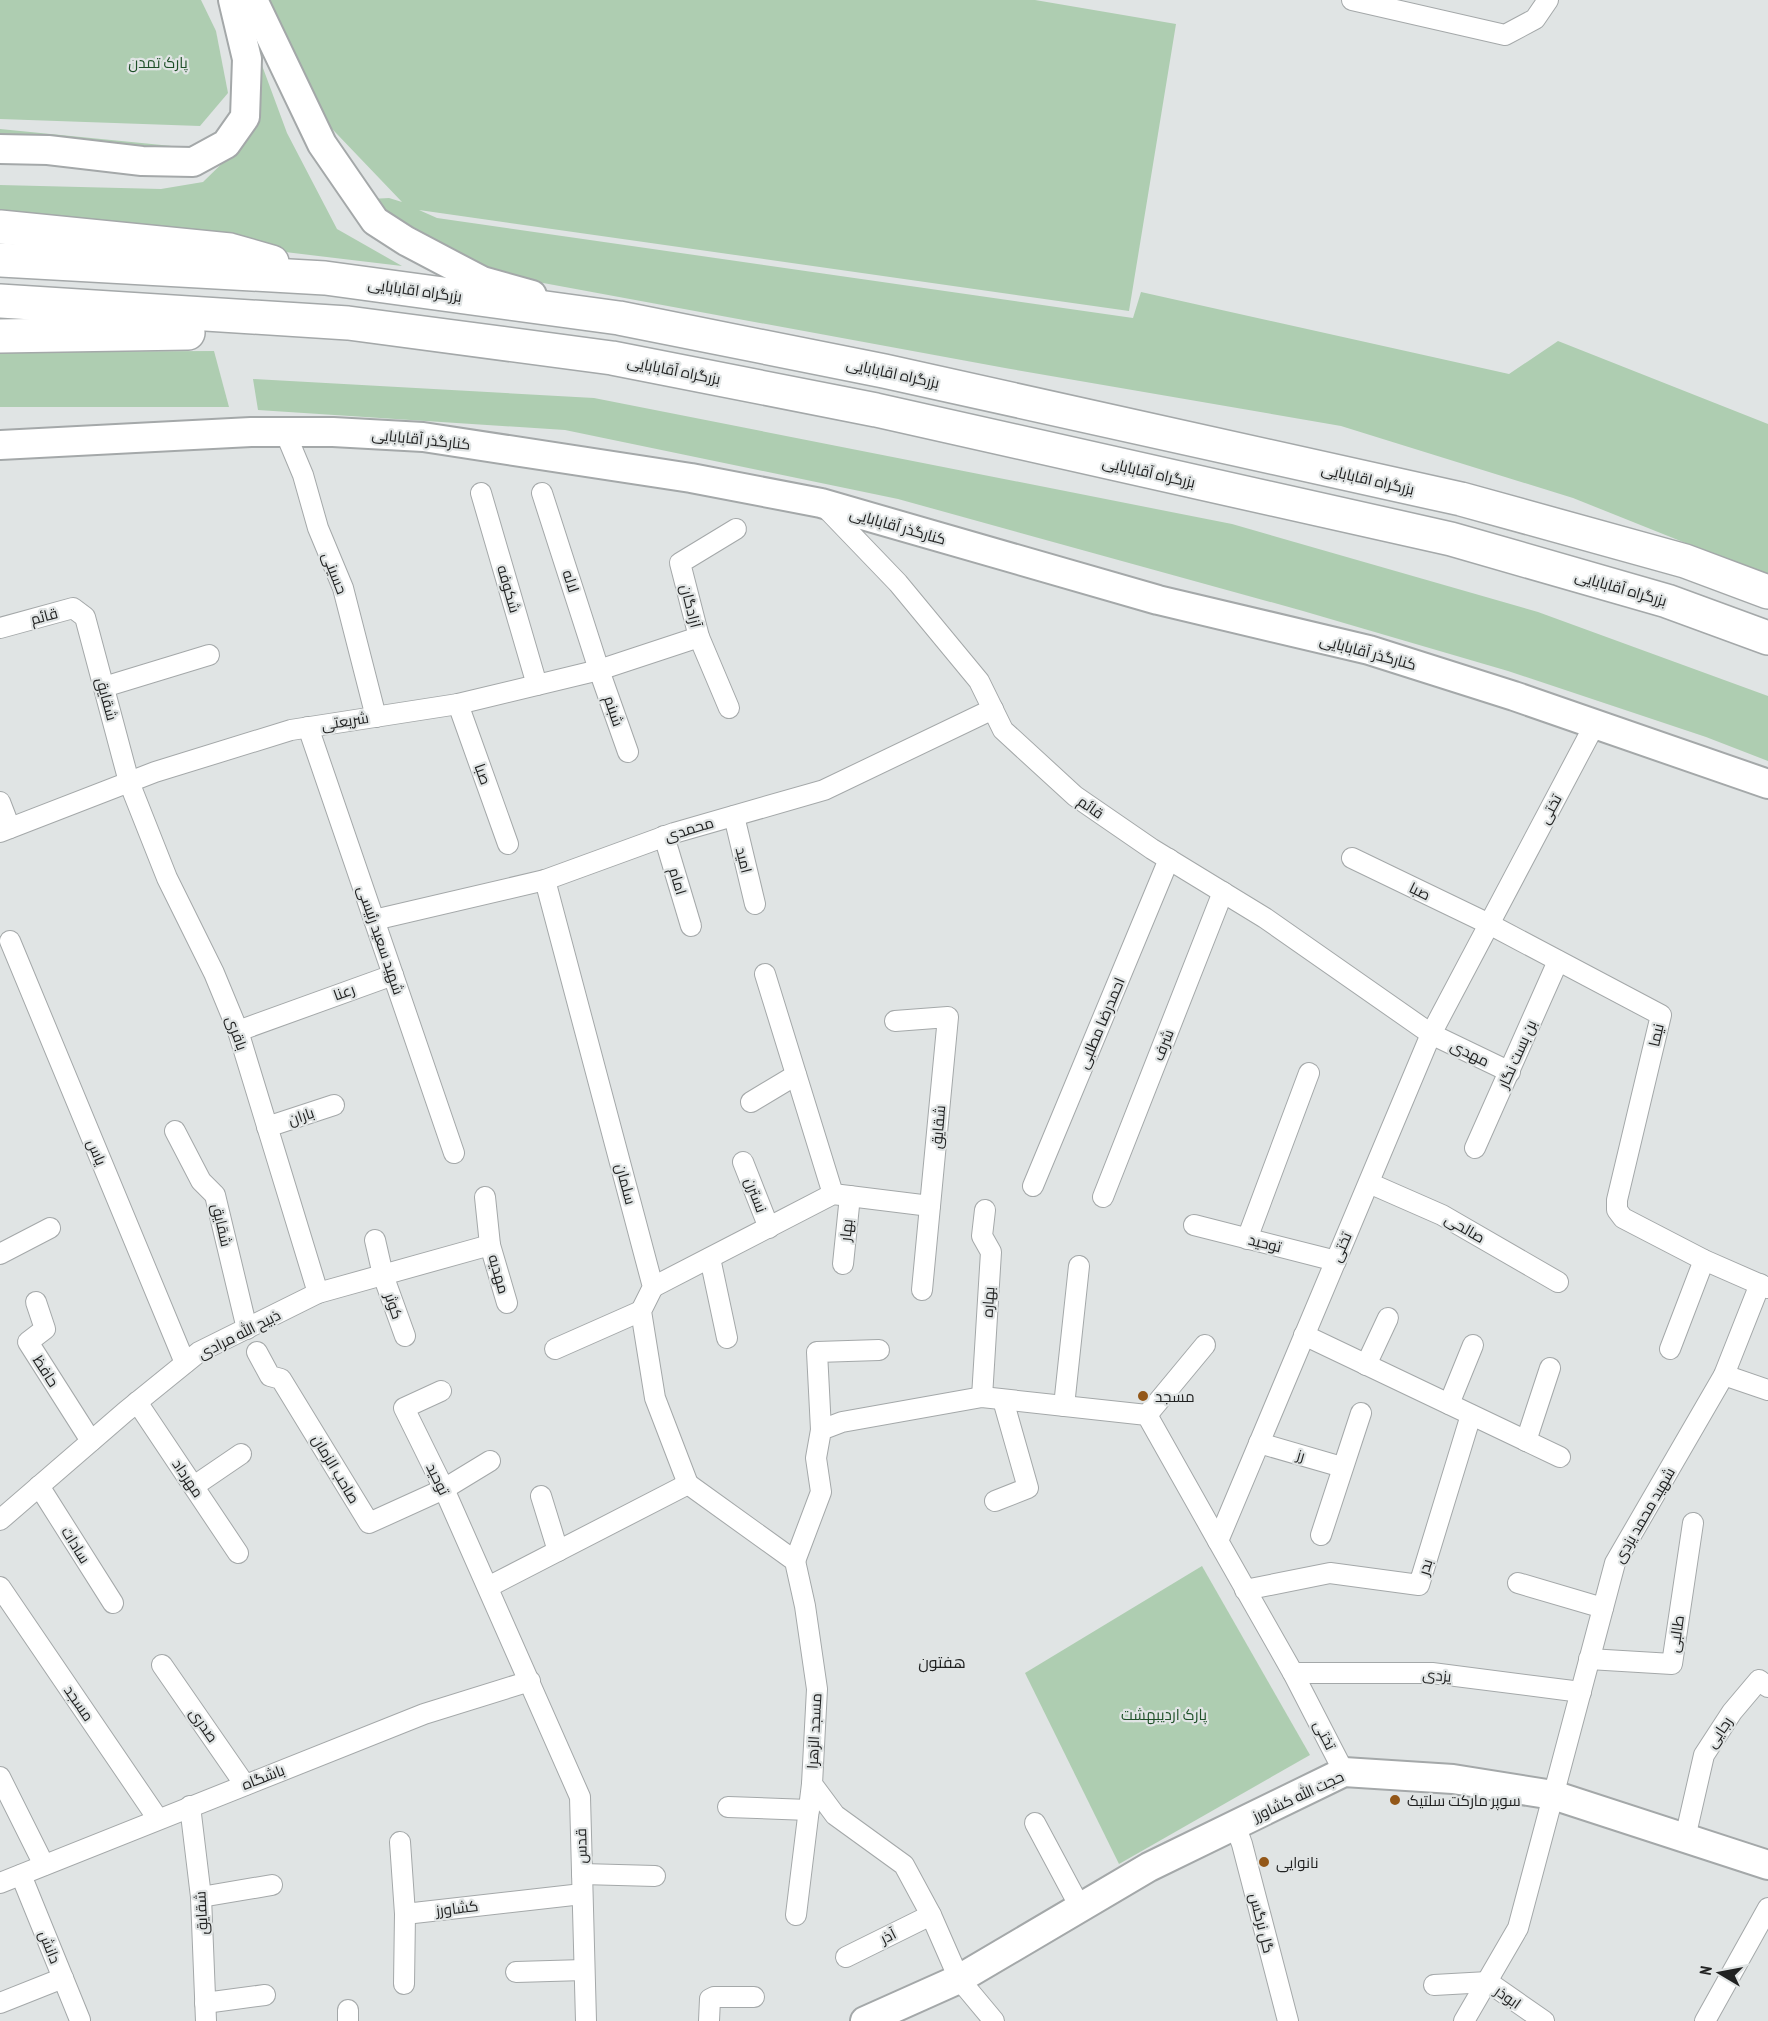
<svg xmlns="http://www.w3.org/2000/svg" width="1768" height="2021" font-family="'PT Sans Narrow',Cairo,sans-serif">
  <rect width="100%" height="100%" fill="#e0e4e4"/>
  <g fill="#aecdb1">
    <polygon points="0,0 201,0 216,31 228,93 200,126 0,119"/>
    <polygon points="268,0 1035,0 1176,24 1129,311 419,210 437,218 1133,318 1141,292 1509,374 1558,341 1768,424 1768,576 1573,498 1341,426 1005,368 505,276 379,213 371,199 389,198 402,202 314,110"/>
    <polygon points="250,33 287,133 337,229 402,266 59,225 0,221 0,185 161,189 203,182 241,145"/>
    <polygon points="0,129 202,149 0,145"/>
    <polygon points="214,351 229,407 0,407 0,352"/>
    <polygon points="253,379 594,398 1232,524 1538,612 1768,696 1768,761 1706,737 1508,671 1303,611 898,499 565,430 258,410"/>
    <polygon points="1202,1566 1310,1755 1119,1864 1025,1673"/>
  </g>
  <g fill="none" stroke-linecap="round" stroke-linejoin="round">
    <g stroke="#a4a8a9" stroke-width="22">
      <g id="street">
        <polyline points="1352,0 1505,35 1535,19 1548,0"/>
        <polyline points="285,432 303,475 318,528 343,588 376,717"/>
        <polyline points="481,493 537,685"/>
        <polyline points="542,493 599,670 628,752"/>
        <polyline points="823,505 898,583 979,681 1003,730 1075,796 1152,849 1265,918 1431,1034 1510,1072"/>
        <polyline points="0,628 73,608 85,617 129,782 167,878 214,973 238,1031 318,1293"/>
        <polyline points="104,687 209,655"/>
        <polyline points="458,704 508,844"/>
        <polyline points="729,708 699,637 680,563 736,529"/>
        <polyline points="308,727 454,1153"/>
        <polyline points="0,802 10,828"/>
        <polyline points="734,816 755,904"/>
        <polyline points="0,832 155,772 291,730 458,704 599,670 699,637"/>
        <polyline points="664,836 691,926"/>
        <polyline points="1352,858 1489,924 1661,1015 1617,1200 1617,1210 1623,1218 1704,1260 1768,1288"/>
        <polyline points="545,880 653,1287 641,1311 655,1398 688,1484"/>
        <polyline points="374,920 545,880 674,833 824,790 993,709"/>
        <polyline points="10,941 185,1363"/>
        <polyline points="765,974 833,1194"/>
        <polyline points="895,1021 948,1017 922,1290"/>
        <polyline points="238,1031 393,975"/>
        <polyline points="751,1102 796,1075"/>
        <polyline points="267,1127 334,1105"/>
        <polyline points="175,1131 201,1181 215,1195 247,1329"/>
        <polyline points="1475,1148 1558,961"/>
        <polyline points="743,1162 769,1228"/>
        <polyline points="1369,1183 1442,1215 1558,1282"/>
        <polyline points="1033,1186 1169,859"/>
        <polyline points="485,1197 490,1245 507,1303"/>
        <polyline points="1103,1197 1223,892"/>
        <polyline points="1194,1225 1336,1261"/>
        <polyline points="1247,1239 1309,1073"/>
        <polyline points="375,1240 383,1275 405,1336"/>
        <polyline points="0,1254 50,1228"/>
        <polyline points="710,1258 727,1338"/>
        <polyline points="843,1264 850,1196"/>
        <polyline points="653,1287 833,1194 930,1206"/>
        <polyline points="36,1302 45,1329 28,1342 91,1441"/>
        <polyline points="1304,1335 1560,1457"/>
        <polyline points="555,1349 641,1311"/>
        <polyline points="1670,1349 1704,1260"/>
        <polyline points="257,1352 270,1376 281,1379 369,1523 444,1489 490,1461"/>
        <polyline points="1366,1365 1388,1318"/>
        <polyline points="1724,1375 1768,1390"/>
        <polyline points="441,1391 404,1408 444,1489 580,1797 586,2021"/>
        <polyline points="982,1397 991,1252 982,1236 985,1210"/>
        <polyline points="137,1402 238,1553"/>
        <polyline points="1449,1404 1473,1345"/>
        <polyline points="1064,1406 1079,1266"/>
        <polyline points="1147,1415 1205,1345"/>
        <polyline points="821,1430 817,1352 879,1350"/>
        <polyline points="1526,1441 1550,1368"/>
        <polyline points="1259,1443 1342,1467"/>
        <polyline points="688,1484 795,1561 805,1606 817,1689 812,1784 835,1815 904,1865 931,1915 959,1979 994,2021"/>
        <polyline points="39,1486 113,1603"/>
        <polyline points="194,1486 241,1454"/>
        <polyline points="541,1496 558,1551"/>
        <polyline points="995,1501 1028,1488 1003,1400"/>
        <polyline points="0,1520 125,1412 199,1352 318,1293 490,1245"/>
        <polyline points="1321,1535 1361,1413"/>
        <polyline points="795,1561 821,1492 816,1458 821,1430 842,1422 982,1397 1147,1415 1218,1541"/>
        <polyline points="1518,1583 1603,1608"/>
        <polyline points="0,1587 158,1819"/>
        <polyline points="488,1587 688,1484"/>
        <polyline points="1245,1590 1330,1573 1419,1585 1471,1415"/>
        <polyline points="1589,1659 1672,1664 1693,1523"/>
        <polyline points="162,1665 245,1785"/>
        <polyline points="1293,1673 1432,1673 1581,1692"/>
        <polyline points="1344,1772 1293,1673 1218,1541 1431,1034 1595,724"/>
        <polyline points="0,1777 44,1865"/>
        <polyline points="190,1806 201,1897 206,2021"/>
        <polyline points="728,1807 809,1810"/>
        <polyline points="1035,1823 1080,1907"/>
        <polyline points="1235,1825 1242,1844 1288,2021"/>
        <polyline points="1685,1838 1704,1755 1732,1712 1759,1680 1768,1687"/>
        <polyline points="400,1842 405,1914 582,1894"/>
        <polyline points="582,1874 655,1876"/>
        <polyline points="21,1875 80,2020"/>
        <polyline points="0,1883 424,1714 530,1681"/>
        <polyline points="201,1897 272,1885"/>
        <polyline points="796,1915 812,1784"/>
        <polyline points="846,1957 931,1915"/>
        <polyline points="516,1972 584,1970"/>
        <polyline points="404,1984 405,1914"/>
        <polyline points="1434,1985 1488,1982 1544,2021"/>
        <polyline points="0,2003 63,1978"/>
        <polyline points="205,2003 265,1995"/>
        <polyline points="348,2010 348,2021"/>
        <polyline points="709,2021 710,1999 714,1997 754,1997"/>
        <polyline points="1464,2021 1518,1928 1615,1563 1724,1375 1760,1284"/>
        <polyline points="1705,2021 1768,1908"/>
      </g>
    </g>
    <g stroke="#a4a8a9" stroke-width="32">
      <g id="secondary">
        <polyline points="253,0 322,144 375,221 406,241 482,281 532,295"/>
        <polyline points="0,149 48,150 142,161 193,162 226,144 245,117 247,59 233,0"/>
        <polyline points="0,445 251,432 333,432 423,437 691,478 821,503 1158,600 1369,650 1514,696 1768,784"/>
        <polyline points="865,2021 959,1979 1149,1867 1344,1772 1453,1779 1553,1795 1768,1865"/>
      </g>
    </g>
    <g stroke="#a4a8a9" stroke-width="36">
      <g id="highway">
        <polyline points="0,227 230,250 272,262"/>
        <polyline points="0,260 325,278 619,318 884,371 1461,499 1685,561 1768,592"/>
        <polyline points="0,301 348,323 612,358 876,410 1451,539 1667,601 1768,638"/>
        <polyline points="0,336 188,333"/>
      </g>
    </g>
    <use href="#street" stroke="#fff" stroke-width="20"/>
    <use href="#secondary" stroke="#fff" stroke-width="28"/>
    <use href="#highway" stroke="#fff" stroke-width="33"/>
  </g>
  <g fill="#935718" stroke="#e0e4e4" stroke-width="2">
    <circle cx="1143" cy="1396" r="6"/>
    <circle cx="1395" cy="1800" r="6"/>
    <circle cx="1264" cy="1862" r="6"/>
  </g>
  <g text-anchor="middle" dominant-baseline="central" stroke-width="4.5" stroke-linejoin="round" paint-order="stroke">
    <g font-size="15" fill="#1d4f27" stroke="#e0e4e4">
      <text x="158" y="62">پارک تمدن</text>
      <text x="1164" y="1714">پارک اردیبهشت</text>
    </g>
    <g font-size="15" fill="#202121" stroke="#e0e4e4">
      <text transform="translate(415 290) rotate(8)">بزرگراه اقابابایی</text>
      <text transform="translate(674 370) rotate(11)">بزرگراه آقابابایی</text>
      <text transform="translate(893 373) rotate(12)">بزرگراه اقابابایی</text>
      <text transform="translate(421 439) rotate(6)">کنارگذر آقابابایی</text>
      <text transform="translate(1149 472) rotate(13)">بزرگراه آقابابایی</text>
      <text transform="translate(1368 479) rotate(13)">بزرگراه اقابابایی</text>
      <text transform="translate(898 526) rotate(16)">کنارگذر آقابابایی</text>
      <text transform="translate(335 573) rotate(69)">حسینی</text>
      <text transform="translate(571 581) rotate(72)">لاله</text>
      <text transform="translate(1621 588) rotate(16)">بزرگراه آقابابایی</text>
      <text transform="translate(509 589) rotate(74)">شکوفه</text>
      <text transform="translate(691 606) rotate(76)">آزادگان</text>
      <text transform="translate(44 616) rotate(-15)">قائم</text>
      <text transform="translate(1368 652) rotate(15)">کنارگذر آقابابایی</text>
      <text transform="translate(107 699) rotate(75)">شقایق</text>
      <text transform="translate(614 711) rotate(71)">شبنم</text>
      <text transform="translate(345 721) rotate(-9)">شریعتی</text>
      <text transform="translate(483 774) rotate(70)">صبا</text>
      <text transform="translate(1091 807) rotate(35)">قائم</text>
      <text transform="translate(1550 809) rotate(-62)">تختی</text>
      <text transform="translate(689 829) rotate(-17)">محمدی</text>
      <text transform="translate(744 860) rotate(76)">امید</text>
      <text transform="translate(678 881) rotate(73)">امام</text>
      <text transform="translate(1420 891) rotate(26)">صبا</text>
      <text transform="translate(381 940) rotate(71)">شهید سعید رئیسی</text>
      <text transform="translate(344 992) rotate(-20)">رعنا</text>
      <text transform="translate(1101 1023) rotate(-67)">احمدرضا مطلبی</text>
      <text transform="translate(237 1033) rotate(70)">باقری</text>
      <text transform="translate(1656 1035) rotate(-77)">نیما</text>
      <text transform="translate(1163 1045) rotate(-69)">شرف</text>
      <text transform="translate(1470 1053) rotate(26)">مهدی</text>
      <text transform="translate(1517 1054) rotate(-66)">بن بست نگار</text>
      <text transform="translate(301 1116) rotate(-19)">باران</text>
      <text transform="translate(938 1127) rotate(-85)">شقایق</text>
      <text transform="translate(97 1152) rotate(67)">یاس</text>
      <text transform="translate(626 1184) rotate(75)">سلمان</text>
      <text transform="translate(756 1195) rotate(69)">نسترن</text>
      <text transform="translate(222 1225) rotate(77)">شقایق</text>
      <text transform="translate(1465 1228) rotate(30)">صالحی</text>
      <text transform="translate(846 1230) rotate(-84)">بهار</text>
      <text transform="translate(1265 1243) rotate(14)">توحید</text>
      <text transform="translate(1341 1247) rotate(-67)">تختی</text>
      <text transform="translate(499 1274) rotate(74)">مهدیه</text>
      <text transform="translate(988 1302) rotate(-86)">بهاره</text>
      <text transform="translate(394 1306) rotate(71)">کوثر</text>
      <text transform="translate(239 1334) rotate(-27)">ذبیح الله مرادی</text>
      <text transform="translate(46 1371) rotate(57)">حافظ</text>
      <text transform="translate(1301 1455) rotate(16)">رز</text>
      <text transform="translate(336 1469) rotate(59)">صاحب الزمان</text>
      <text transform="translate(188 1478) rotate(56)">مهرداد</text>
      <text transform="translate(438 1479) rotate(64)">توحید</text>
      <text transform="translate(1644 1515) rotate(-60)">شهید محمد یزدی</text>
      <text transform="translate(76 1545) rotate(58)">سادات</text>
      <text transform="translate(1425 1567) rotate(-73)">بدر</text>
      <text transform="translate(1676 1634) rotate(-82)">طالبی</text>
      <text transform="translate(1437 1675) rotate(5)">یزدی</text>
      <text transform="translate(79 1703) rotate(56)">مسجد</text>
      <text transform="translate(204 1725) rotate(55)">صدری</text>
      <text transform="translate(814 1731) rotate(-87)">مسجد الزهرا</text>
      <text transform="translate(1719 1732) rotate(-56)">رجایی</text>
      <text transform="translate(1325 1735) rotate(63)">تختی</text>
      <text transform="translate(263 1777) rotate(-21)">باشگاه</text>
      <text transform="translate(1298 1796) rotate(-25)">حجت الله کشاورز</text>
      <text transform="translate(581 1846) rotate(-91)">قدس</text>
      <text transform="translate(457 1908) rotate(-7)">کشاورز</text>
      <text transform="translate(201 1913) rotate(-93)">شقایق</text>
      <text transform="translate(1262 1923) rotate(76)">گل نرگس</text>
      <text transform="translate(888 1936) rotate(-26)">آذر</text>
      <text transform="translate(50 1947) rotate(68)">دانش</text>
      <text transform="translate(1508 1997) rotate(35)">ابوذر</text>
    </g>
    <g font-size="15" fill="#202121" stroke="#e0e4e4" text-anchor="start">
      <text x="1155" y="1396">مسجد</text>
      <text x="1407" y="1800">سوپر مارکت سلتیک</text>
      <text x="1276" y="1862">نانوایی</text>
    </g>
    <g font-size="16" fill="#202121" stroke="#e0e4e4">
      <text x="942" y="1662">هفتون</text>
    </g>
  </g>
  <g transform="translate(1720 1973) rotate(280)" stroke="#e0e4e4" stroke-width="4.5" paint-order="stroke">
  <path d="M0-4.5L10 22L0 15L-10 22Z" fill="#202121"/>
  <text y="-9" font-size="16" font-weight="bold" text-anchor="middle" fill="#202121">N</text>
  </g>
</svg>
